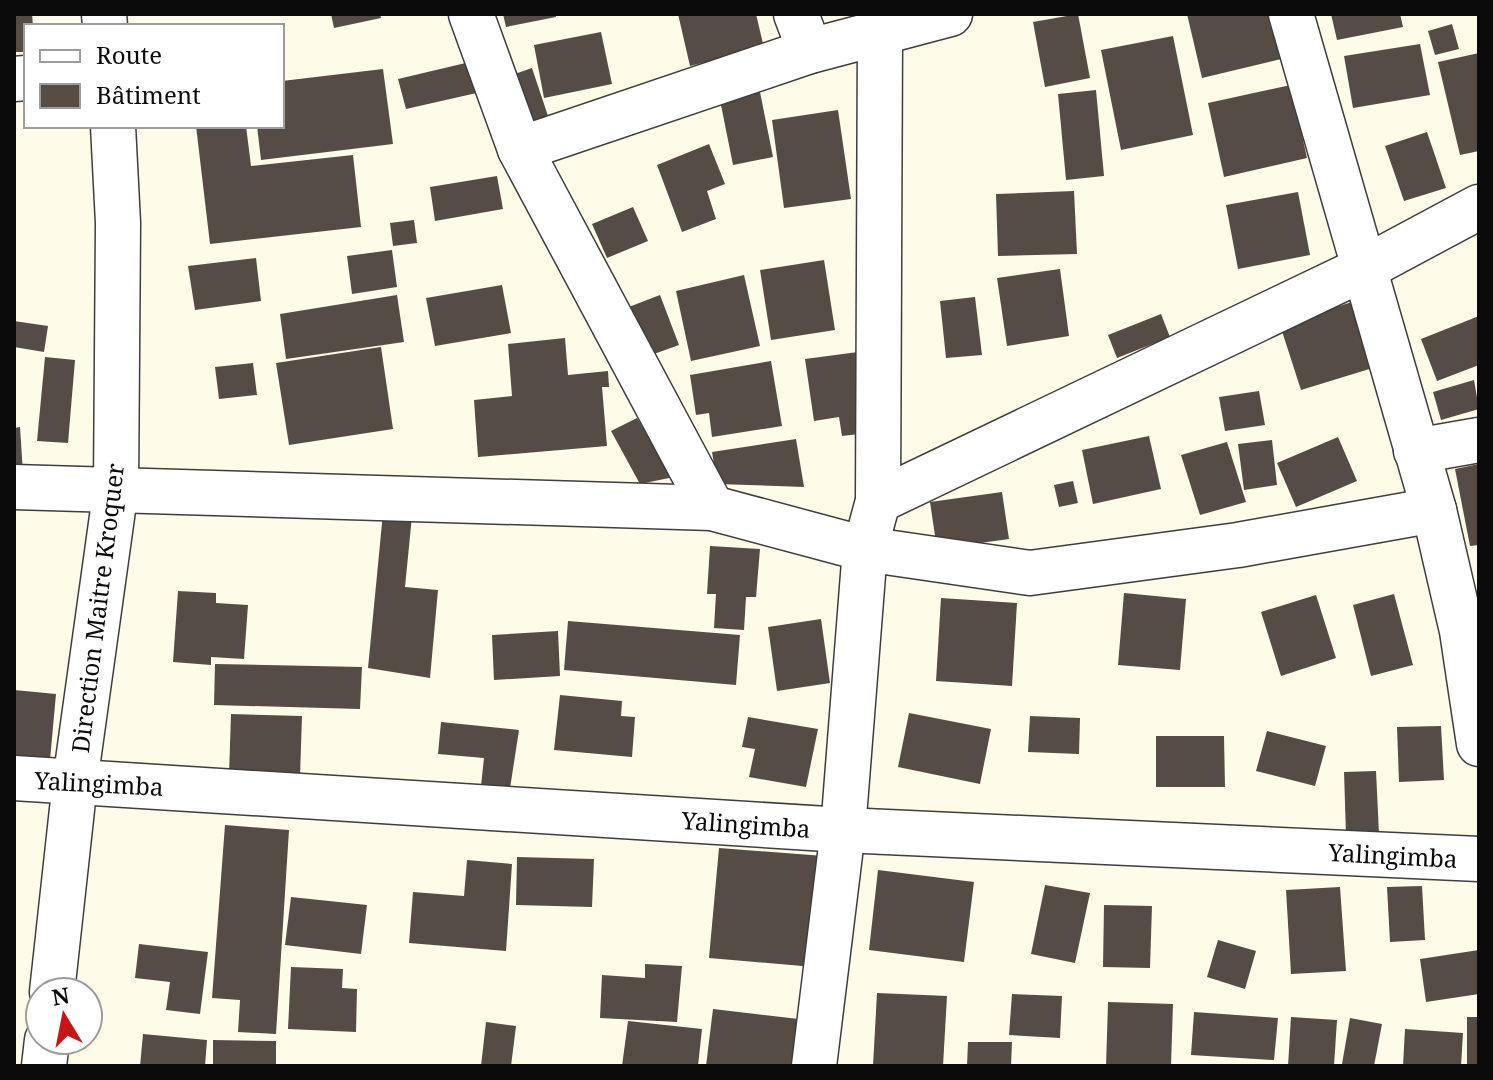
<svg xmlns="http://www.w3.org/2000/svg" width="1493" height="1080" font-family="'Noto Serif',serif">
  <rect width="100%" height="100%" fill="#fffbe9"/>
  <g fill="#554c46">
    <polygon points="14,14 32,14 33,26 26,26 26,52 14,52"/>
    <polygon points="331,14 380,14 381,18 334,28"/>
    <polygon points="503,14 555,14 556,17 506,27"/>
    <polygon points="678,14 756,14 764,48 690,66"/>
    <polygon points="1078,14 1090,78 1045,87 1033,22"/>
    <polygon points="1187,14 1270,14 1281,59 1202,78"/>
    <polygon points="1331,14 1400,14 1403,27 1337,40"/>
    <polygon points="1452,24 1459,49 1435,55 1428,31"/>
    <polygon points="601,32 612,84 544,98 534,45"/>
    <polygon points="1173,36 1193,135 1121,150 1101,50"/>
    <polygon points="1420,44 1430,95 1353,108 1344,56"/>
    <polygon points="1479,53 1479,151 1460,155 1438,62"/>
    <polygon points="474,61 481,92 406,109 398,79"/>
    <polygon points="532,68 548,116 525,124 509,76"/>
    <polygon points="383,69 393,144 261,160 257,126 282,126 282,81"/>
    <polygon points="1291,85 1307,158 1224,177 1208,103"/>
    <polygon points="1096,90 1104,176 1066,180 1058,94"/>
    <polygon points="760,92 773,157 733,165 720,100"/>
    <polygon points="838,110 851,199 784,208 772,120"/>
    <polygon points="196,126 246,126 251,166 353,155 361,227 210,244"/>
    <polygon points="1427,132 1446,188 1404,201 1385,146"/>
    <polygon points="709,144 725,184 707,191 716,219 682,232 657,165"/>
    <polygon points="497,176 503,209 435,221 430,187"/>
    <polygon points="1074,191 1077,254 998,256 996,194"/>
    <polygon points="1298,192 1310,255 1238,269 1226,205"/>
    <polygon points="633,207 648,241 607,258 592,224"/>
    <polygon points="414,220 417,243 393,246 390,223"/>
    <polygon points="392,250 397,287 352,294 347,256"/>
    <polygon points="256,258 261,301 195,310 188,266"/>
    <polygon points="824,260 835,330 771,340 760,270"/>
    <polygon points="1060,269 1069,336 1007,346 997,278"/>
    <polygon points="744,275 760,346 691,361 676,291"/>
    <polygon points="502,285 511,333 435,346 426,298"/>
    <polygon points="397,295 404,342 286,359 280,314"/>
    <polygon points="660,295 679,345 640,359 621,310"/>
    <polygon points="975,297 982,355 946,358 940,301"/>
    <polygon points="1355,301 1376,367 1301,390 1280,325"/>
    <polygon points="1161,314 1170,337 1117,358 1108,335"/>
    <polygon points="1479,316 1479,365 1437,381 1421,339"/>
    <polygon points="14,321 48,326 44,352 14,347"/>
    <polygon points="565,338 568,375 608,371 609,387 602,387 607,446 478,457 474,400 512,396 508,344"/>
    <polygon points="381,347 393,429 289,445 276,363"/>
    <polygon points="858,352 868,433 842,436 839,417 814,421 805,359"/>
    <polygon points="45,357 75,360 68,443 37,441"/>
    <polygon points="771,361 782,426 712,437 709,413 696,415 690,375"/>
    <polygon points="253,363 257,395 219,399 215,367"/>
    <polygon points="1474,380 1479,409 1441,420 1433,392"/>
    <polygon points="1259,391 1265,425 1225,431 1219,397"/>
    <polygon points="637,418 674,477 640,484 611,431"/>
    <polygon points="20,427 23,473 14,473 14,428"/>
    <polygon points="1149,436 1161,489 1093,504 1082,450"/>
    <polygon points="1338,437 1357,481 1296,507 1277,463"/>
    <polygon points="796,439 804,487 717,484 712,452"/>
    <polygon points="1272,440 1277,485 1244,490 1238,444"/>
    <polygon points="1227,442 1246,502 1200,515 1181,455"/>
    <polygon points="1479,464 1479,545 1470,546 1455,469"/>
    <polygon points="1073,481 1078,503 1059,507 1054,485"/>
    <polygon points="1002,492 1009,539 937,549 930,502"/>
    <polygon points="383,513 412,516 405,587 438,590 430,678 368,668"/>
    <polygon points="710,546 760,549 756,597 746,597 744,630 714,628 716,594 707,594"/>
    <polygon points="178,591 216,593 216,603 248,605 244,659 211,657 211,665 173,662"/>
    <polygon points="1124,593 1186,599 1180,670 1118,665"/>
    <polygon points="1394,594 1413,665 1371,676 1353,605"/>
    <polygon points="1316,595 1336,658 1281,676 1261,612"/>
    <polygon points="941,598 1017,603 1012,686 936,681"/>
    <polygon points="821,619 830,683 777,691 768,627"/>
    <polygon points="568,621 740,635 736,685 564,670"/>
    <polygon points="558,631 560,676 494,680 492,635"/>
    <polygon points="215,664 362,667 360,709 214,705"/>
    <polygon points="14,690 56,694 49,771 14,768"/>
    <polygon points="560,695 622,701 621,716 635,717 632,757 554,750"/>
    <polygon points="909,713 991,729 980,784 898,767"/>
    <polygon points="231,714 302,716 300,777 229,775"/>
    <polygon points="1030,716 1080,718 1079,754 1028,752"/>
    <polygon points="748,717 818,729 806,787 749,777 755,749 742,747"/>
    <polygon points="441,722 519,730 507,808 479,805 484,758 438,754"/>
    <polygon points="1441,726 1444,780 1399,782 1397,727"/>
    <polygon points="1267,731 1326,746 1315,786 1256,771"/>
    <polygon points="1156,736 1224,736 1225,787 1156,787"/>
    <polygon points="1376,771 1379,834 1346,835 1344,772"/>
    <polygon points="225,825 289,830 276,1034 238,1032 240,1000 212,998"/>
    <polygon points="719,848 824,856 814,967 709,958"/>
    <polygon points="517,857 594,859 592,907 516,905"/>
    <polygon points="467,860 512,864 506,951 409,943 413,892 464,896"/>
    <polygon points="878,870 974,882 964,962 869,950"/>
    <polygon points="1045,885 1090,893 1075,963 1031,954"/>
    <polygon points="1422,886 1425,940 1390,942 1387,887"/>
    <polygon points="1340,887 1346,971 1291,974 1286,890"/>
    <polygon points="291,897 367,905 361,954 285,945"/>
    <polygon points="1104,905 1152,906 1150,968 1103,967"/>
    <polygon points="1218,940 1256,951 1245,989 1207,977"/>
    <polygon points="139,944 208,952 200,1014 166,1010 170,982 135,978"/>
    <polygon points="1479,950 1479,994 1426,1002 1420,959"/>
    <polygon points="645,964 682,966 677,1022 600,1018 602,975 645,978"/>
    <polygon points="291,967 343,969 342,988 357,989 356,1032 288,1029"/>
    <polygon points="877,993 947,996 943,1066 873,1066"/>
    <polygon points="1012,994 1062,996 1060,1038 1009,1035"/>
    <polygon points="1108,1002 1173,1004 1171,1066 1106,1066"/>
    <polygon points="713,1009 807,1020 802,1066 706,1066"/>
    <polygon points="1194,1012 1278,1018 1274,1060 1191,1055"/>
    <polygon points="1291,1017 1337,1020 1334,1066 1288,1066"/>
    <rect x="1467" y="1017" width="12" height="49"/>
    <polygon points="1350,1018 1382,1024 1374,1066 1342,1064"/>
    <polygon points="628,1021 702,1029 698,1066 622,1066"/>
    <polygon points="486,1022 516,1026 511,1066 481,1066"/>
    <polygon points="1405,1029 1463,1033 1461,1066 1403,1066"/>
    <polygon points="143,1034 207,1040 205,1066 140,1066"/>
    <polygon points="213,1040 276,1041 276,1066 213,1066"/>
    <polygon points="968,1042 1012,1042 1011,1066 967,1066"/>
  </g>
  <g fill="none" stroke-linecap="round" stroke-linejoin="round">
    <g stroke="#3e3e3e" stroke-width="47">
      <g id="minor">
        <polyline points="104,14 105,26"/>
        <polyline points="471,14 520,149 712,508"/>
        <polyline points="796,14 810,51"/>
        <polyline points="1291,14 1434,510 1462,631 1479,744"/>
        <polyline points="14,79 26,78"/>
        <polyline points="520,149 810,51 950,14"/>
        <polyline points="1416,451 1479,440"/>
        <polyline points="14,487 712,508 865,549 1030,573 1238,545 1434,510"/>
        <polyline points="878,501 1365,268 1479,207"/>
        <polyline points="14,778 843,830 1479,859"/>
        <polyline points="52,992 75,782 116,488 118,223 113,126"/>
        <polyline points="44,1066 47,1040"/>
        <polyline points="814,1066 843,830 865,549 878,501 880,34"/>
      </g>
    </g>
    <use href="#minor" stroke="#fff" stroke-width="44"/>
  </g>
  <g text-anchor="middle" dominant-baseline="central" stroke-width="8" stroke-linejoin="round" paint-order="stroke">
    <g font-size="24" fill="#0b0b0b" stroke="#fff">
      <text transform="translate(97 608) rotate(-83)">Direction Maitre Kroquer</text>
      <text transform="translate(99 783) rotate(3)">Yalingimba</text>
      <text transform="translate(746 824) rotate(4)">Yalingimba</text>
      <text transform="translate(1393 855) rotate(3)">Yalingimba</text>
    </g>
  </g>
  <rect width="1493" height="1080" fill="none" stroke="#0b0b0b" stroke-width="32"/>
  <rect x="24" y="24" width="260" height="104" fill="#ffffff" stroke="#9d9d9d" stroke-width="2"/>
  <rect x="40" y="50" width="40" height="12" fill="#ffffff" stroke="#9d9d9d" stroke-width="2"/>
  <text x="96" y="64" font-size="24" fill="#0b0b0b">Route</text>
  <rect x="40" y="84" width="40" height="24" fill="#554c46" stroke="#9d9d9d" stroke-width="2"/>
  <text x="96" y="104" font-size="24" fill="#0b0b0b">Bâtiment</text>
  <g transform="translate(64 1016) rotate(350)"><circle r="38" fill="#ffffff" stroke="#9d9d9d" stroke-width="2"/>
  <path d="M0-6L14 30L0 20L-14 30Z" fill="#c81618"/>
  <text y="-12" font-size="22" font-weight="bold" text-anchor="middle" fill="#0b0b0b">N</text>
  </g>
</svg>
